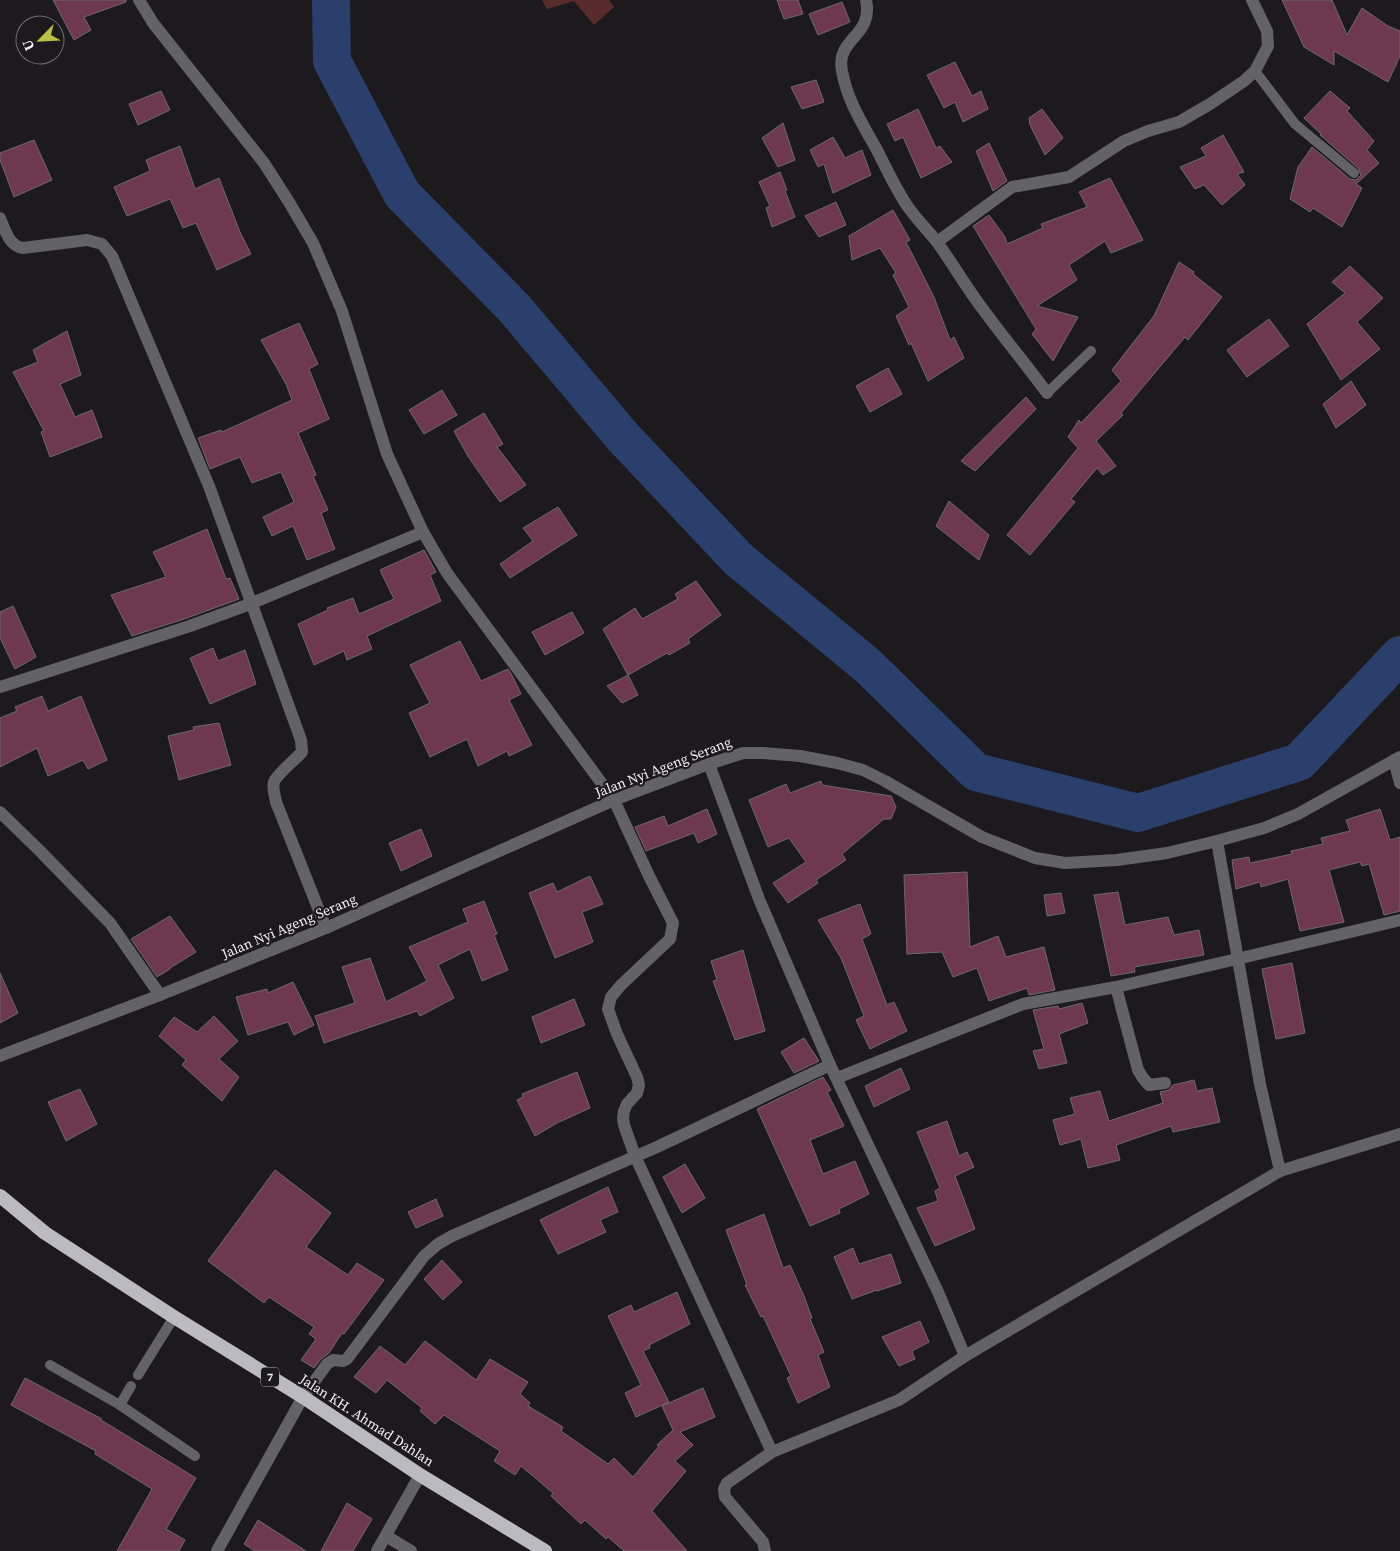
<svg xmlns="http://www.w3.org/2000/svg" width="1400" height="1551" font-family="'Source Serif 4',serif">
  <rect width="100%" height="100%" fill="#1d1a1e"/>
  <polygon fill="#592c2b" points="542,0 609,0 614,7 594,25 574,1 547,9"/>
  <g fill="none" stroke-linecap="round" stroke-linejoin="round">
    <polyline stroke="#2b3f6c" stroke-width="38" points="331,0 332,61 402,194 515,309 622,436 738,559 868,666 976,772 1138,813 1299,762 1400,655"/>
  </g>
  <g fill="#6d3850" stroke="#6f696b">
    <polygon points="53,0 126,0 126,2 84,17 91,30 74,40"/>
    <polygon points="777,0 798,0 803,14 784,19"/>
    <polygon points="1282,0 1332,0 1347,35 1362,8 1388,26 1400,31 1400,56 1388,82 1334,51 1334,65 1304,47"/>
    <polygon points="842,2 850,22 818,35 809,14"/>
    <polygon points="955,62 972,96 981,91 988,109 963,122 955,102 944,108 927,75"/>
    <polygon points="816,80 824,102 802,109 791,87"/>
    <polygon points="161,91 170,110 138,125 129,104"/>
    <polygon points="1330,91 1350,108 1347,111 1374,141 1367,150 1379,163 1356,184 1362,188 1342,227 1313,208 1310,212 1290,199 1298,167 1312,147 1350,179 1356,180 1361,175 1358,168 1320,135 1321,134 1304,118"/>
    <polygon points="918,109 936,148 940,146 952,162 921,178 903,137 895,141 887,124"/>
    <polygon points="1042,109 1063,138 1045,155 1030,125 1029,118"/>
    <polygon points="783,123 795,160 778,167 762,138"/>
    <polygon points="1223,135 1244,172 1237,174 1245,185 1222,205 1204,185 1195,189 1180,167 1206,156 1201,148"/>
    <polygon points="833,137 845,158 862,150 871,175 833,193 824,164 818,167 810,150"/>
    <polygon points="34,140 52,180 14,197 0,160 0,153"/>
    <polygon points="989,143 1007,181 993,191 976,151"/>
    <polygon points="180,146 195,189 219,178 240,232 251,254 217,270 196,223 183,228 170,199 127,216 114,187 150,171 146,160"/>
    <polygon points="780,172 787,190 785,191 795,217 772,227 766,208 770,206 759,182"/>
    <polygon points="1110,178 1143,240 1111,253 1105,241 1069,265 1077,280 1037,306 1078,317 1053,361 1032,334 1036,329 973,226 989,215 1005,237 1007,244 1043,228 1041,224 1087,207 1079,192"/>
    <polygon points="836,202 846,225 819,237 805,216"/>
    <polygon points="893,210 910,240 906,242 934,297 950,340 954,337 964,358 928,381 911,343 909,345 896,316 909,307 893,275 896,273 880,248 852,260 849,236"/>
    <polygon points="1179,262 1194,272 1193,274 1222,297 1188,340 1185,337 1121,413 1123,415 1096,441 1116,466 1103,475 1097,468 1071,499 1075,502 1030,555 1007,535 1078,448 1068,437 1079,420 1081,423 1121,381 1112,370 1154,316"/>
    <polygon points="1350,266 1383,298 1357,322 1380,349 1341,380 1307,324 1345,293 1332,282"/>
    <polygon points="1269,319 1289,346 1247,377 1227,350"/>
    <polygon points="299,323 318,364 309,369 329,419 298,433 316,475 313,476 328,510 321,513 335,549 307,560 293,526 272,536 263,517 294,502 281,472 252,483 240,457 210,469 198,438 221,430 222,432 292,400 286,384 261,340"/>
    <polygon points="67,331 81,375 60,384 75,417 92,410 102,437 50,457 41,432 44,431 13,372 38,362 33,350"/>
    <polygon points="888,368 902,394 870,412 856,386"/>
    <polygon points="1351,381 1366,405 1336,428 1323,404"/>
    <polygon points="442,390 457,415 424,434 409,410"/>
    <polygon points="1026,397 1036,409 975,471 961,461"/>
    <polygon points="484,413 503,444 497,447 526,485 500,502 469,458 454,431"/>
    <polygon points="949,501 989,535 979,560 936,526"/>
    <polygon points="558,507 577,535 510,578 500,564 533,541 523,528"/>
    <polygon points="207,529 226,579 230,578 239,599 187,618 132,636 111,595 166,577 153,552"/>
    <polygon points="424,550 436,572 430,575 441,601 367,636 372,649 347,660 344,651 314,665 298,624 328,610 327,608 353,598 359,614 394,599 380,570"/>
    <polygon points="696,581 721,615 688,639 690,643 669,655 667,653 628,675 603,629 635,608 642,619 678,599 675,594"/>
    <polygon points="13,606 36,657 15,669 0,638 0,612"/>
    <polygon points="572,612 584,633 545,655 532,632"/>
    <polygon points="460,641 481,681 508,669 513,677 521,694 509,700 532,745 509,756 507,751 478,766 467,739 430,757 409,713 430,703 410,665"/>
    <polygon points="213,648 218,661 245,650 256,684 210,704 190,658"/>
    <polygon points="628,675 638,695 622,703 607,686"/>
    <polygon points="42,696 48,711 81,696 107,760 88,769 83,760 48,776 37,748 0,767 0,718 17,711 15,707"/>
    <polygon points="219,723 231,765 179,780 168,736 194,730 193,727"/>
    <polygon points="821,781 822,785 891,796 896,807 891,819 884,819 842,854 846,860 816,880 818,883 788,903 773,883 806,862 789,838 768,847 749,800 786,784 790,793"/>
    <polygon points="707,809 717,834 698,843 694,833 646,851 635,827 664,816 668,826"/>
    <polygon points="1380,809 1390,840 1400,837 1400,911 1384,915 1369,864 1362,866 1360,862 1329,870 1344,922 1300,931 1288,879 1261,887 1260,882 1236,889 1232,860 1249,857 1250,863 1292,854 1291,851 1323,844 1321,838 1350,831 1346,820"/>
    <polygon points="421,829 432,856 401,871 389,843"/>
    <polygon points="967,872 970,947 998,936 1006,957 1044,947 1055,990 1029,995 1027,988 989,1001 977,968 953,977 942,952 907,954 904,875"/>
    <polygon points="590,876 603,904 582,912 593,942 555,958 529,893 553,883 557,892"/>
    <polygon points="1118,892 1125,925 1168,917 1174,935 1199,930 1204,955 1134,967 1135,972 1111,976 1094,895"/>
    <polygon points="1061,893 1065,913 1047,916 1044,895"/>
    <polygon points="484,901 497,934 494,935 508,970 482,981 470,949 438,965 454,998 420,1016 417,1011 324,1043 315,1016 355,1003 342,967 370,958 386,1002 427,981 409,947 468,922 463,909"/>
    <polygon points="860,904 871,934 862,939 887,1005 894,1002 907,1031 870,1049 856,1020 864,1016 841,958 818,920"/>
    <polygon points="170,916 196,952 170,968 170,969 157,977 131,939"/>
    <polygon points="743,950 765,1031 735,1040 713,981 717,980 711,961"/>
    <polygon points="1292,963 1305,1033 1276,1039 1262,969"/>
    <polygon points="0,973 18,1013 0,1023"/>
    <polygon points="293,982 314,1025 294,1035 288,1022 248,1035 236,997 267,989 268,993"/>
    <polygon points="574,999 585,1025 541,1043 532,1017"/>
    <polygon points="1082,1003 1088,1023 1059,1034 1067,1063 1039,1069 1033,1051 1044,1049 1033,1010 1058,1006 1059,1009"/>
    <polygon points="214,1016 238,1041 219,1059 239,1077 222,1101 182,1065 186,1060 159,1036 174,1017 197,1032"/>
    <polygon points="804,1038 819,1061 794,1073 781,1052"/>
    <polygon points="901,1068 910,1089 874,1107 865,1086"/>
    <polygon points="577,1072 590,1108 557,1123 535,1136 517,1100 523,1097 522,1094"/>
    <polygon points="823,1077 831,1090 827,1092 844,1126 810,1140 823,1174 855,1161 869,1194 839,1209 840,1213 810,1226 757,1109"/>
    <polygon points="1194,1080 1197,1091 1212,1088 1220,1122 1173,1132 1171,1126 1116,1145 1120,1160 1088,1168 1081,1139 1060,1145 1053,1120 1075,1114 1070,1098 1100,1091 1109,1121 1163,1103 1160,1092 1169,1090 1173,1085"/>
    <polygon points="80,1089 97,1124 66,1141 48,1102"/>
    <polygon points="947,1121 959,1156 967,1152 974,1167 955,1176 975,1229 935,1246 917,1208 938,1201 935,1191 940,1188 917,1132"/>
    <polygon points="685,1164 705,1198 682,1213 663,1177"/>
    <polygon points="275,1170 331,1213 306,1247 348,1275 357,1263 384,1280 344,1334 342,1333 329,1353 321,1359 314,1368 301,1360 316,1339 309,1334 314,1327 269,1297 264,1303 208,1261"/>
    <polygon points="608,1187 618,1212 600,1220 606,1232 558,1254 540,1220"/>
    <polygon points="436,1199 443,1216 416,1228 408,1212"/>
    <polygon points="764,1214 783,1268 790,1265 804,1296 812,1318 810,1319 824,1352 818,1355 830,1387 798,1403 787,1378 791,1376 763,1316 761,1317 745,1285 747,1285 726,1230"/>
    <polygon points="853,1248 859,1264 891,1254 901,1283 877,1291 877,1290 852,1299 834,1257"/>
    <polygon points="442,1260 462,1282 443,1300 424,1279"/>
    <polygon points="677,1292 690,1324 649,1345 650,1348 643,1351 669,1402 636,1417 625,1393 641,1385 608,1316 631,1305 634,1312"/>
    <polygon points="920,1321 929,1342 912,1351 915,1359 899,1366 882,1337"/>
    <polygon points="425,1341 476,1380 490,1359 528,1382 520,1394 530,1403 528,1406 563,1427 561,1431 608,1464 614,1458 633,1477 659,1446 657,1445 673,1430 662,1406 703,1388 715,1417 680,1432 693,1445 675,1461 686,1471 652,1511 687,1551 624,1551 608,1537 606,1539 585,1520 581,1524 551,1496 553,1493 521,1466 515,1475 494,1461 500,1451 444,1415 435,1424 420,1411 422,1408 387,1380 376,1393 354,1377 380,1346 405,1365"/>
    <polygon points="25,1378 102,1419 101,1420 196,1478 166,1529 185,1540 179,1551 117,1551 152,1489 95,1454 96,1451 11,1405"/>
    <polygon points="347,1503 372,1519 353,1551 321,1551"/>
    <polygon points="258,1520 306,1551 255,1551 244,1544"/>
  </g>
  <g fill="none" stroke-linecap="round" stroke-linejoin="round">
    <g stroke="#636265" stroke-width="10">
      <polyline points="1255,71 1295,124 1354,173"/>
      <polyline points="1047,393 1091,351"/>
      <polyline points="50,1365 120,1405 195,1456"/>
      <polyline points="138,1375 174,1317"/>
      <polyline points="120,1405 131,1386"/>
    </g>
    <g stroke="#636265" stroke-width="12">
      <polyline points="139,0 153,23 264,163 289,202 313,243 342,311 387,454 423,532 447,573 614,800 649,876 673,923 670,939 621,985 611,997 608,1009 617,1034 637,1077 639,1085 637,1093 627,1104 624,1111 623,1118 624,1125 635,1156 772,1452"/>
      <path d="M866,0c8,37 -31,38 -24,71 5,29 21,54 35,79 9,18 18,37 29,54 9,14 21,25 31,38 16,22 29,45 45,66 21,29 44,56 65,85"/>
      <path d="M0,218c5,12 9,28 23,30l64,-8 15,4 10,12 97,230 92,254 1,12c-6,7 -26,23 -28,30 -2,6 1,13 2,20l50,126"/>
      <polyline points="937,242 1012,187 1069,177 1124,141 1148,131 1179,122 1210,104 1244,81 1255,71 1268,46 1267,31 1252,0"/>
      <polyline points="0,687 190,626 250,604 423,532"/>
      <polyline points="1394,760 1400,783"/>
      <polyline points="709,764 759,899 830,1065 938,1292 965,1356 899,1400 772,1452 727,1483 724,1489 725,1497 763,1542 765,1551"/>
      <polyline points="0,812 40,851 110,923 160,995"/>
      <polyline points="1217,841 1260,1084 1280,1171 1400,1134"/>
      <polyline points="1116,987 1138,1070 1143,1078 1149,1085 1165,1083"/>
      <polyline points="0,1056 160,995 326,928 614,800 709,764 743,753 763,753 800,756 837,763 863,770 885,781 982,837 1035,858 1065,863 1117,860 1167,853 1217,841 1264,828 1298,814 1400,757"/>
      <polyline points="837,1078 1023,1004 1116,987 1237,959 1400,920"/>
      <polyline points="965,1356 1280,1171"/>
      <polyline points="386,1536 411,1551"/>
      <polyline points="217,1551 303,1397 327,1364 333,1360 343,1361 347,1359 424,1256 438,1244 452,1236 657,1147 830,1065"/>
      <polyline points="377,1551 420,1475"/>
    </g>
    <polyline stroke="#babac0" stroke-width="14" points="0,1196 45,1233 174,1317 303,1397 420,1475 545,1551"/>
  </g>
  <g text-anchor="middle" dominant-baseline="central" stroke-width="4.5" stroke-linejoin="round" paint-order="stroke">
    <rect fill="#1d1a1e" stroke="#b1afb2" stroke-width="1" x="261" y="1367.5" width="18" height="19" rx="4"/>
    <g font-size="12" font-weight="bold" fill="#f1eff1">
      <text x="270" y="1377">7</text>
    </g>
    <g font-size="14" fill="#f1eff1" stroke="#1d1a1e">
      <text transform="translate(663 767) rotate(-21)">Jalan Nyi Ageng Serang</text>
      <text transform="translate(289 926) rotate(-23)">Jalan Nyi Ageng Serang</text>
      <text transform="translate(367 1420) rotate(33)">Jalan KH. Ahmad Dahlan</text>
    </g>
  </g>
  <g transform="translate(40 40) rotate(246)"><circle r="24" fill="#1d1a1e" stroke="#726f72"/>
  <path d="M0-4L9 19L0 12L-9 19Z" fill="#bbc044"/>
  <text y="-8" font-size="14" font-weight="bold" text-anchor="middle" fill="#f1eff1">U</text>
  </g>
</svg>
